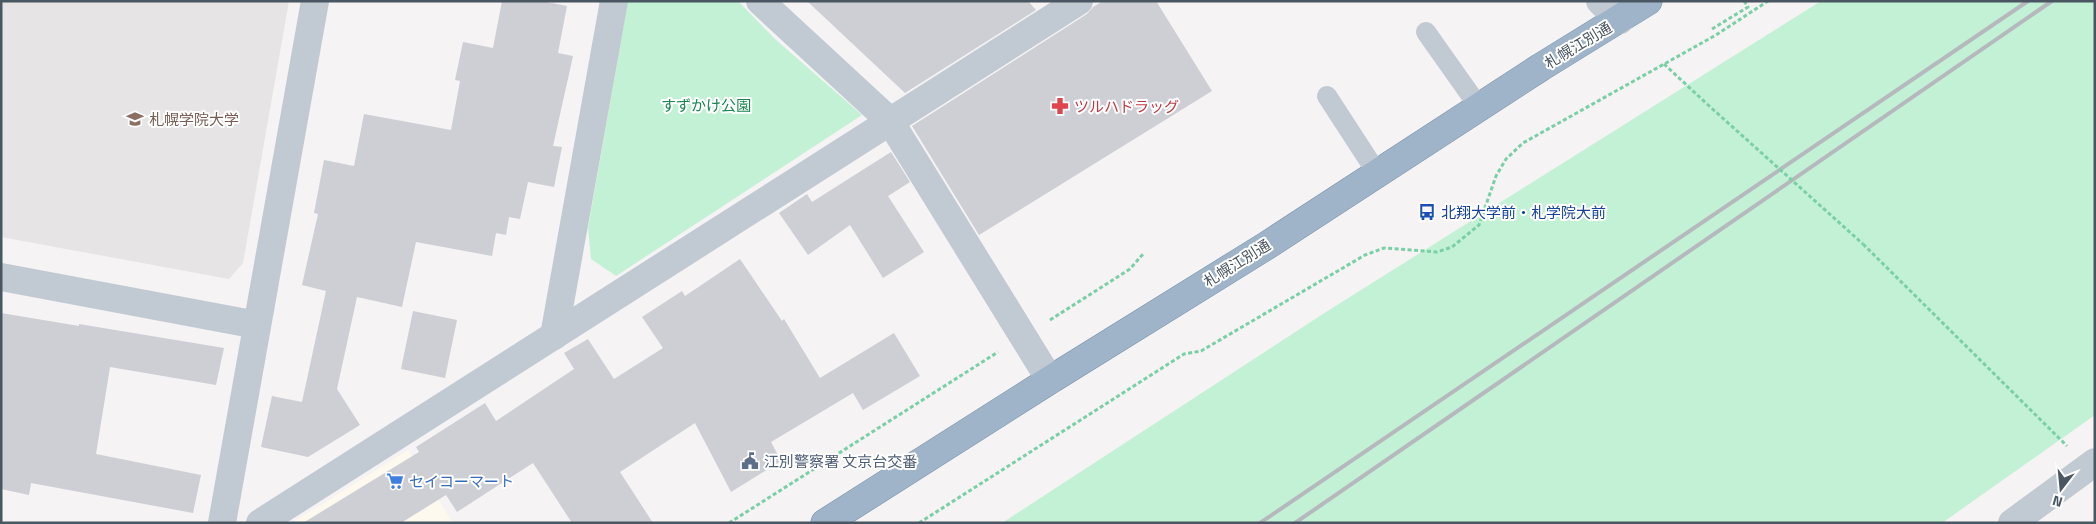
<svg xmlns="http://www.w3.org/2000/svg" width="2096" height="524" font-family="'Titillium Web','Noto Sans JP',sans-serif">
  <rect width="100%" height="100%" fill="#f5f3f3"/>
  <polygon fill="#fdf9ef" points="408,450 453,523 292,523"/>
  <polygon fill="#e6e4e5" points="1,1 289,1 243,263 229,279 1,237"/>
  <g fill="#c3f1d5">
    <polygon points="628,1 738,1 775,39 862,115 616,276 591,259 588,228"/>
    <polygon points="1821,1 2095,1 2095,415 1942,523 1002,523 1326,312"/>
  </g>
  <g fill="#cdcfd5">
    <polygon points="502,1 542,1 567,6 558,53 573,56 553,146 562,147 554,187 528,182 520,219 509,217 506,235 496,233 492,256 416,242 402,307 357,297 337,389 360,425 308,457 261,447 272,396 302,402 326,291 302,285 318,214 314,213 324,160 354,166 364,114 451,130 460,81 455,80 463,42 493,48"/>
    <polygon points="807,1 1028,1 1036,10 905,93"/>
    <polygon points="1103,1 1156,1 1212,91 979,235 912,126 1087,14 1093,7"/>
    <polygon points="891,152 910,182 888,196 924,252 883,278 850,225 808,255 779,213 807,194 812,202"/>
    <polygon points="740,259 782,321 784,319 820,378 894,333 920,376 863,410 853,393 771,442 781,461 731,492 695,423 620,472 653,523 572,523 533,463 457,512 446,495 401,523 303,523 419,452 416,447 485,403 496,421 574,369 564,353 588,339 614,379 663,348 642,317 682,291 685,296"/>
    <polygon points="413,311 457,320 445,378 401,369"/>
    <polygon points="1,313 79,326 79,324 224,348 216,385 110,367 96,454 201,475 193,513 31,483 29,495 1,489"/>
  </g>
  <g fill="none" stroke-linecap="round" stroke-linejoin="round">
    <g stroke="#7690ad" stroke-width="29">
      <polyline id="trunk" points="825,523 1050,380 1266,246 1541,67 1648,1"/>
    </g>
    <g stroke="#7ad0a6" stroke-width="3" stroke-dasharray="4 2.5" stroke-linecap="butt">
      <polyline points="1712,29 1748,7 1744,1"/>
      <polyline points="1664,64 1707,104"/>
      <polyline points="1863,244 2067,446"/>
      <polyline points="1050,320 1130,269 1143,254"/>
      <polyline points="729,523 998,352"/>
      <polyline points="919,523 1184,354 1201,351 1365,255 1384,248 1437,252 1452,247 1479,225 1496,176 1506,159 1523,143 1716,35 1768,1"/>
    </g>
    <g stroke="#c1cad2" stroke-width="20">
      <polyline points="1426,32 1479,107"/>
      <polyline points="1327,96 1377,173"/>
    </g>
    <g stroke="#c1cad2" stroke-width="28">
      <polyline points="760,1 890,121 1050,380"/>
      <polyline points="1,277 257,325"/>
      <polyline points="554,336 614,1"/>
      <polyline points="222,523 315,1"/>
      <polyline points="260,523 1079,1"/>
      <polyline points="2012,523 2095,462"/>
    </g>
    <polyline stroke="#c1cad2" stroke-width="28" points="1600,1 1620,20"/>
    <use href="#trunk" stroke="#9fb4c9" stroke-width="28"/>
    <g stroke="#b5b8bd" stroke-width="4">
      <polyline points="1260,523 2028,1"/>
      <polyline points="1295,523 2052,1"/>
    </g>
    <polyline stroke="#7ad0a6" stroke-width="3" stroke-dasharray="4 2.5" stroke-linecap="butt" points="1707,104 1863,244"/>
  </g>
  <defs>
    <g id="pharmacy-bare" transform="scale(1.35)"><path d="M-2-6h4v4h4v4h-4v4h-4v-4h-4v-4h4Z" fill="#e0444e" stroke="#fff" stroke-width="2.5" paint-order="stroke"/></g>
    <g id="university-bare" transform="scale(1.35)"><path d="M0-5L7-2L0 1L-7-2ZM-4 1L0 2.5L4 1V4Q0 6-4 4Z" fill="#8d6e63" stroke="#fff" stroke-width="2.5" paint-order="stroke"/></g>
    <g id="bus-bare" transform="scale(1.35)"><path d="M-5-6H5V4H4V6H2V4H-2V6H-4V4H-5ZM-3.5-4V0h7V-4ZM-3.5 1.2v1.5H-2V1.2ZM2 1.2v1.5H3.5V1.2Z" fill="#1a4fb4" stroke="#fff" stroke-width="2.5" paint-order="stroke"/></g>
    <g id="civic-bare" transform="scale(1.35)"><path d="M-.6-6.5H3V-4.5H.6V-3L4-1V1h2V6H-6V1h2V-1L-.6-3ZM-1.2 2.5V6h2.4V2.5Z" fill="#5c6f8a" stroke="#fff" stroke-width="2.5" paint-order="stroke"/></g>
    <g id="supermarket-bare" transform="scale(1.35)"><path d="M-6-5.5h2.5l.6 2H6L4.5 2H-2.5L-4.4-4H-6ZM-1.5 3.2a1.3 1.3 0 1 0 .1 0ZM3 3.2a1.3 1.3 0 1 0 .1 0Z" fill="#3f7fe0" stroke="#fff" stroke-width="2.5" paint-order="stroke"/></g>
  </defs>
  <g fill-rule="evenodd">
    <use href="#pharmacy-bare" x="1060" y="106"/>
    <use href="#university-bare" x="135" y="119"/>
    <use href="#bus-bare" x="1427" y="212"/>
    <use href="#civic-bare" x="750" y="461"/>
    <use href="#supermarket-bare" x="395" y="481"/>
  </g>
  <g text-anchor="middle" dominant-baseline="central" stroke-width="4" stroke-linejoin="round" paint-order="stroke">
    <g font-size="15" fill="#4a5661" stroke="#fff">
      <text transform="translate(1578 45) rotate(-31)">札幌江別通</text>
      <text transform="translate(1237 263) rotate(-32)">札幌江別通</text>
    </g>
    <g font-size="15" fill="#17864f" stroke="#fff">
      <text x="706" y="105">すずかけ公園</text>
    </g>
    <g font-size="15" fill="#be3a42" stroke="#fff" text-anchor="start">
      <text x="1074" y="106">ツルハドラッグ</text>
    </g>
    <g font-size="15" fill="#785e54" stroke="#fff" text-anchor="start">
      <text x="149" y="119">札幌学院大学</text>
    </g>
    <g font-size="15" fill="#164399" stroke="#fff" text-anchor="start">
      <text x="1441" y="212">北翔大学前・札学院大前</text>
    </g>
    <g font-size="15" fill="#4e5e75" stroke="#fff" text-anchor="start">
      <text x="764" y="461">江別警察署 文京台交番</text>
    </g>
    <g font-size="15" fill="#366cbe" stroke="#fff" text-anchor="start">
      <text x="409" y="481">セイコーマート</text>
    </g>
  </g>
  <rect width="2096" height="524" fill="none" stroke="#4a5661" stroke-width="5"/>
  <g transform="translate(2061 489) rotate(196)" stroke="#ffffff" stroke-width="4" paint-order="stroke">
  <path d="M0-4L9 19L0 12L-9 19Z" fill="#4a5661"/>
  <text y="-8" font-size="14" font-weight="bold" text-anchor="middle" fill="#4a5661">N</text>
  </g>
</svg>
